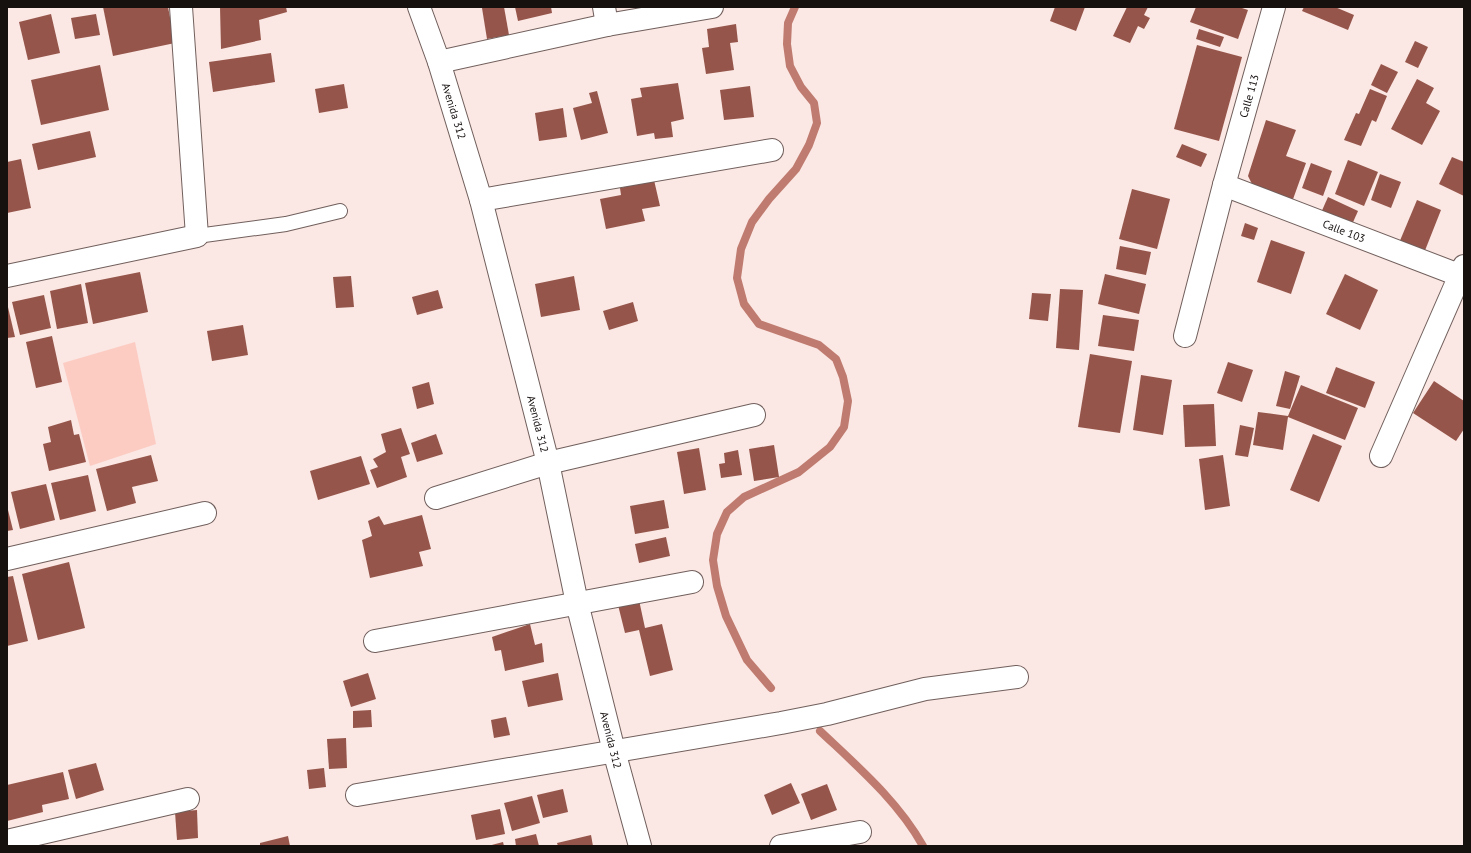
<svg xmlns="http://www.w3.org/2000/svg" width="1471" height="853" font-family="'PT Sans',sans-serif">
  <rect width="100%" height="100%" fill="#fbe7e3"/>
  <polygon fill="#fcccc3" points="135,342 156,444 90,466 63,363"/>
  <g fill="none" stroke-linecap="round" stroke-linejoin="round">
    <g stroke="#bf7b6f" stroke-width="8">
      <polyline points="771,688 747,660 726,616 717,586 713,560 717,534 727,512 744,497 799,472 830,447 844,427 848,401 843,377 836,359 819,345 759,324 744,304 737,278 741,249 752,222 769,199 796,169 809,145 817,123 814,103 801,87 790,66 787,44 788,23 795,7"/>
      <path d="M820,731c37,35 78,70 103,115"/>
    </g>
  </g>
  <g fill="#95554a">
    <polygon points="103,7 168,7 175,43 113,56"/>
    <polygon points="220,7 286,7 287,12 259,20 261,40 221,49"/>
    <polygon points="490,7 504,7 509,35 487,39 482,8"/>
    <polygon points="515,7 551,7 552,13 518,21"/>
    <polygon points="1055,7 1085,7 1076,31 1050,21"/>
    <polygon points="1127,7 1148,7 1144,15 1150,18 1144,29 1138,26 1130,43 1113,36"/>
    <polygon points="1196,7 1239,7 1248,10 1238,39 1190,22"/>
    <polygon points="1304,7 1335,7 1354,15 1348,30 1302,11"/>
    <polygon points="51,14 60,53 28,60 19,22"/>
    <polygon points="96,14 100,35 75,39 71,18"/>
    <polygon points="736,24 738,42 730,43 734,70 706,74 702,48 709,47 707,29"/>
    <polygon points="1199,29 1224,37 1220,47 1196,39"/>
    <polygon points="1415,41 1428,47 1418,68 1405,62"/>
    <polygon points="1197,45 1242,57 1219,141 1174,129"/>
    <polygon points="271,53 275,82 213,92 209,62"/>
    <polygon points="1381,64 1398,72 1387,93 1371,85"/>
    <polygon points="100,65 109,110 41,125 31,80"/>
    <polygon points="1417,79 1434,88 1426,103 1440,111 1422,145 1391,129"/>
    <polygon points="678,83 684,119 671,122 673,137 655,139 654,133 637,136 631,99 642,97 640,88"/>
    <polygon points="344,84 348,108 319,113 315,89"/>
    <polygon points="750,86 754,117 724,120 720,90"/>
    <polygon points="1370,89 1387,96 1376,122 1372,120 1361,146 1344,140 1356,113 1359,114"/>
    <polygon points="597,91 608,133 581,140 573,108 592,103 589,93"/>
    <polygon points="563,108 567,137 539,141 535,113"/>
    <polygon points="1266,120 1296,130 1286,156 1306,163 1292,202 1256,192 1248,176"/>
    <polygon points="90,131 96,157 38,170 32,144"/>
    <polygon points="1182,144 1207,154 1201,167 1176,157"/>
    <polygon points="1452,157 1464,162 1464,196 1439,184"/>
    <polygon points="21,159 31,208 7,213 7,162"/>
    <polygon points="1348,160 1378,172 1364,206 1335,194"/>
    <polygon points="1311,163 1332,171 1323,196 1302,188"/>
    <polygon points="1380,174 1401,182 1391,208 1371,200"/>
    <polygon points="654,180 660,206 642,209 645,221 606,229 600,199 621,195 620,188"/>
    <polygon points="1132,189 1170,199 1157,249 1119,239"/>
    <polygon points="1328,197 1358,211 1350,229 1320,215"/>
    <polygon points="1417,200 1441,210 1424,253 1399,243"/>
    <polygon points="1245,223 1258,228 1254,240 1241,236"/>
    <polygon points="1271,240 1305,252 1291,294 1257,282"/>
    <polygon points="1120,246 1151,252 1146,275 1116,269"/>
    <polygon points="140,272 148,312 93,324 85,283"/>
    <polygon points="1105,274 1146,284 1139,314 1098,304"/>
    <polygon points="1345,274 1378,290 1360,330 1326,314"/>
    <polygon points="351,276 354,307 336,308 333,277"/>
    <polygon points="574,276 580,310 541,317 535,284"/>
    <polygon points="81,284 88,323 57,329 50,291"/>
    <polygon points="1060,289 1083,290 1079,350 1056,348"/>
    <polygon points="438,290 443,308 417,315 412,297"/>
    <polygon points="1032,293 1051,294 1048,321 1029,319"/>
    <polygon points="44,295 51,328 20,335 12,302"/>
    <polygon points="633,302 638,321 609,330 603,311"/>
    <polygon points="7,303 15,337 7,338"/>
    <polygon points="1103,315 1139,320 1134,351 1098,346"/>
    <polygon points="243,325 248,355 212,361 207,331"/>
    <polygon points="52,336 62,382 36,388 26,342"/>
    <polygon points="1090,354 1132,361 1120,433 1078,427"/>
    <polygon points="1228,362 1253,370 1242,402 1217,393"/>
    <polygon points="1336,367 1375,382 1365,408 1326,393"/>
    <polygon points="1285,371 1300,376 1290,409 1276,406"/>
    <polygon points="1141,375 1172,380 1163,435 1133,430"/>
    <polygon points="1434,381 1464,401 1464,429 1456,441 1413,413"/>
    <polygon points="429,382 434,404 417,409 412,387"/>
    <polygon points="1301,385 1358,408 1345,440 1288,417 1283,450 1253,445 1258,412 1288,416"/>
    <polygon points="1214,404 1216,446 1185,447 1183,405"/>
    <polygon points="71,420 74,435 79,434 86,462 49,471 43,444 51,442 48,427"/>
    <polygon points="1240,425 1254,428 1248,457 1235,455"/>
    <polygon points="401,428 410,454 401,457 407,477 377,488 370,470 378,467 373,459 386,452 381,434"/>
    <polygon points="436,434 443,454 417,462 411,443"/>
    <polygon points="1313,434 1342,446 1319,502 1290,490"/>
    <polygon points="774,445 779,477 754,481 749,449"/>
    <polygon points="699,448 706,490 684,494 677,452"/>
    <polygon points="738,450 742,475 721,478 719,464 725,463 724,453"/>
    <polygon points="151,455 158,481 132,487 136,503 107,511 96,469"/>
    <polygon points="1223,455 1230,506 1205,510 1199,459"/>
    <polygon points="361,456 370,484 318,500 310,471"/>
    <polygon points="88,475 96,511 60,520 51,483"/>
    <polygon points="46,484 55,520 20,529 11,492"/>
    <polygon points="664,500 669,528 635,534 630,506"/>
    <polygon points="7,506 13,530 7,531"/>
    <polygon points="422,515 431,549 419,552 423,566 370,578 362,540 372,536 368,521 379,516 384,525"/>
    <polygon points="666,537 670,556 639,563 635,544"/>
    <polygon points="69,562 85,628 38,640 22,574"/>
    <polygon points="13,576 28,641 7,646 7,577"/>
    <polygon points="639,600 645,628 662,624 673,670 650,676 639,630 625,633 618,605"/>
    <polygon points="530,624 535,645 542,643 544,662 505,671 501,650 495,651 492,637"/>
    <polygon points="368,673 376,699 351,707 343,681"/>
    <polygon points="558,673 563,700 528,707 522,681"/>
    <polygon points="371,710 372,727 353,728 353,711"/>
    <polygon points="506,717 510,735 494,738 491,720"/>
    <polygon points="346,738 347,768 329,769 327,739"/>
    <polygon points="96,763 104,790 76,799 68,770"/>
    <polygon points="324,768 326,787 309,789 307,770"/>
    <polygon points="63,772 69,799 42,805 43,812 7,821 7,785"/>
    <polygon points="791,783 800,803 772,815 764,795"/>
    <polygon points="827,784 837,810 811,820 801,794"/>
    <polygon points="563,789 568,812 543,818 537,795"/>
    <polygon points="532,796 540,823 512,831 504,803"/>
    <polygon points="500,809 505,834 476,840 471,815"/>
    <polygon points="197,810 198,838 177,840 175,812"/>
    <polygon points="536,834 539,846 516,846 515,839"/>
    <polygon points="591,835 593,846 558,846 557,843"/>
    <polygon points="288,836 290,846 260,846 260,843"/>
    <polygon points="503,842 504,846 488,846"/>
  </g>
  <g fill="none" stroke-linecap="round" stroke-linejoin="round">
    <g stroke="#705f5c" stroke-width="16">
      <polyline id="lane" points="197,236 286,224 340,211"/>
    </g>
    <g stroke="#705f5c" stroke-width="24">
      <g id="street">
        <polyline points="419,7 439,62 481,200 548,463 577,603 614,751 640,846"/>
        <polyline points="604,7 607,25"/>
        <polyline points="439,62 607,25 712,7"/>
        <polyline points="1224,185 1464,277"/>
        <polyline points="481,200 772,150"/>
        <polyline points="7,276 197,236 181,7"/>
        <polyline points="1185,336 1224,185 1274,7"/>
        <polyline points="1381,456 1464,266"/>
        <polyline points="436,498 548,463 754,415"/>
        <polyline points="7,559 205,513"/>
        <polyline points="375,641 692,582"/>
        <polyline points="357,795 781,723 827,714 925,689 1017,677"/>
        <polyline points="7,841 188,799"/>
        <polyline points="781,846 860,832"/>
      </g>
    </g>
    <use href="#lane" stroke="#fff" stroke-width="14"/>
    <use href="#street" stroke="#fff" stroke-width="22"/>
  </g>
  <g text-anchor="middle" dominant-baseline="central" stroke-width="3" stroke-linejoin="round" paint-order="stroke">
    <g font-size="11" fill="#16100f" stroke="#fff">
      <text transform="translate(1249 96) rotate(-74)">Calle 113</text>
      <text transform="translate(454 111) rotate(73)">Avenida 312</text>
      <text transform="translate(1344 231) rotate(21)">Calle 103</text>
      <text transform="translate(538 424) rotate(76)">Avenida 312</text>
      <text transform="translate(611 740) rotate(76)">Avenida 312</text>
    </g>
  </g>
  <rect width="1471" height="853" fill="none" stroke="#16100f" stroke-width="16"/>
</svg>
